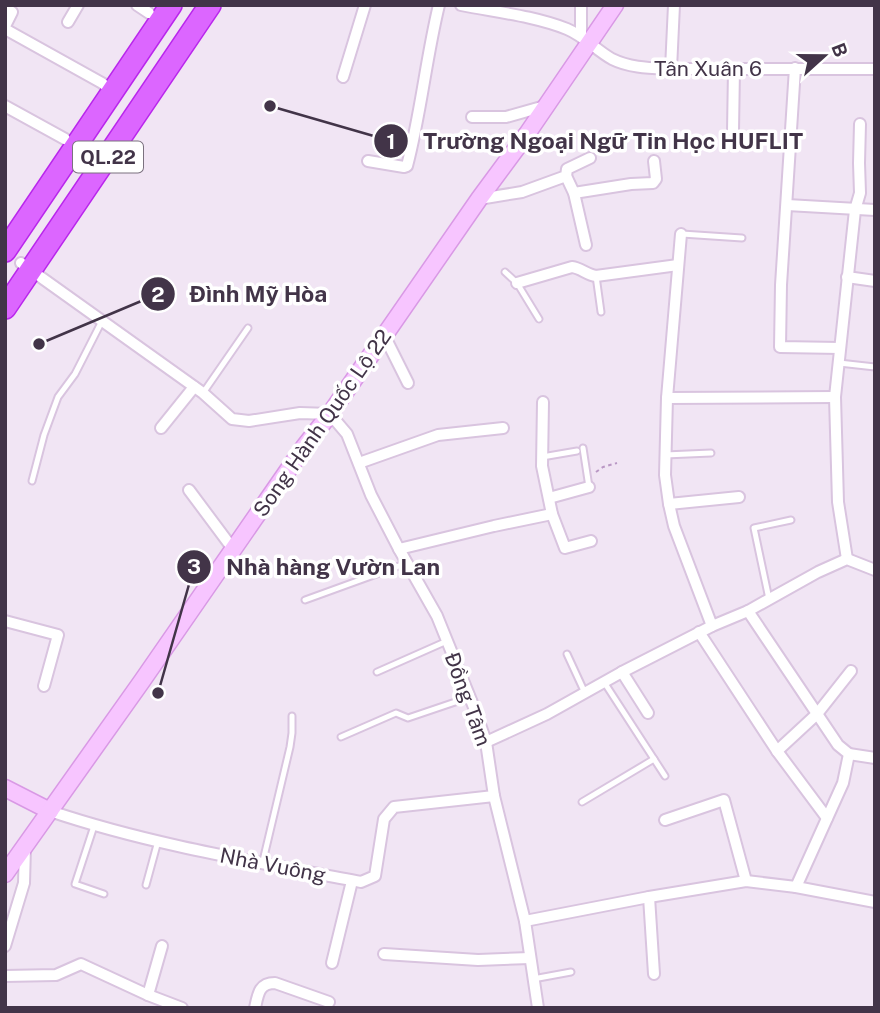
<svg xmlns="http://www.w3.org/2000/svg" width="880" height="1013" font-family="'Public Sans',sans-serif">
  <rect width="100%" height="100%" fill="#f1e5f4"/>
  <g fill="none" stroke-linecap="round" stroke-linejoin="round">
    <g stroke="#d9c4df" stroke-width="9">
      <g id="lane">
        <polyline points="682,234 742,238"/>
        <polyline points="505,272 517,283 539,319"/>
        <polyline points="596,276 601,312"/>
        <polyline points="839,363 875,367"/>
        <polyline points="203,393 248,328"/>
        <polyline points="583,448 589,487"/>
        <polyline points="665,455 711,453"/>
        <polyline points="542,457 577,451"/>
        <polyline points="32,481 44,435 58,397 75,374 102,321"/>
        <polyline points="769,599 754,528 791,520"/>
        <polyline points="305,600 407,563"/>
        <polyline points="567,654 585,693"/>
        <polyline points="377,672 447,641"/>
        <polyline points="604,682 665,776"/>
        <polyline points="341,737 396,713 408,718 470,697"/>
        <polyline points="582,802 654,759"/>
        <polyline points="94,826 75,884 104,894"/>
        <polyline points="262,865 290,747 292,733 292,716"/>
        <polyline points="146,885 158,841"/>
        <polyline points="533,979 571,972"/>
      </g>
    </g>
    <g stroke="#d9c4df" stroke-width="14">
      <g id="street">
        <polyline points="137,5 149,13"/>
        <path d="M461,5c35,7 73,11 106,24 17,7 29,21 45,30 18,9 39,9 59,10h204"/>
        <polyline points="581,5 581,36"/>
        <polyline points="5,8 12,12 5,26"/>
        <polyline points="68,22 78,5"/>
        <polyline points="5,29 102,83 113,92"/>
        <polyline points="795,68 781,285 780,347 840,348"/>
        <polyline points="671,69 674,5"/>
        <polyline points="343,77 365,5"/>
        <polyline points="5,106 65,139"/>
        <polyline points="472,117 506,117 545,106"/>
        <polyline points="733,131 734,69"/>
        <path d="M368,161l36,6 3,-1c14,-53 19,-108 32,-161"/>
        <polyline points="566,176 574,193 586,245"/>
        <polyline points="574,193 631,184 653,183 656,179 654,161"/>
        <polyline points="479,199 522,192 566,176 567,169 590,158"/>
        <polyline points="787,205 875,210"/>
        <polyline points="681,234 667,398 665,475 669,504 674,526 712,626"/>
        <polyline points="21,263 203,393 232,419 249,421 300,413 330,414 347,434 371,495 399,549 437,616 475,710 486,742 494,796 525,921 538,1008"/>
        <polyline points="847,277 875,281"/>
        <path d="M517,283l55,-16c9,1 15,8 24,9l82,-11"/>
        <polyline points="384,335 408,383"/>
        <polyline points="667,398 835,397"/>
        <polyline points="543,402 542,466 552,514 565,548 591,541"/>
        <polyline points="161,428 194,387"/>
        <polyline points="359,463 438,435 503,428"/>
        <polyline points="189,490 233,549"/>
        <polyline points="549,498 589,487"/>
        <polyline points="669,504 739,497"/>
        <polyline points="399,549 494,526 552,514"/>
        <polyline points="847,559 838,502 835,397 855,210 860,193 859,163 860,124"/>
        <polyline points="748,611 838,745 849,754 843,783 796,887"/>
        <polyline points="5,621 58,635 44,686"/>
        <polyline points="699,632 777,751 827,818"/>
        <polyline points="622,672 648,713"/>
        <polyline points="486,742 547,714 622,672 712,626 748,611 818,572 847,559 875,570"/>
        <polyline points="777,751 817,714 851,671"/>
        <polyline points="849,754 875,758"/>
        <path d="M50,811c101,34 207,51 311,71l14,-6 9,-57 10,-12 100,-11"/>
        <polyline points="665,820 724,800 746,881"/>
        <polyline points="649,897 654,974"/>
        <polyline points="525,921 649,897 746,881 796,887 875,902"/>
        <polyline points="5,946 24,883 25,847"/>
        <polyline points="384,954 478,960 530,958"/>
        <polyline points="332,963 352,881"/>
        <polyline points="5,976 56,975 81,964 148,995 182,1008"/>
        <polyline points="148,995 162,946"/>
        <path d="M255,1008c3,-14 4,-25 20,-25l54,19"/>
      </g>
    </g>
    <g stroke="#d999e5" stroke-width="19">
      <g id="secondary">
        <polyline points="5,788 50,811"/>
        <polyline points="5,874 142,681 304,447 330,414 479,199 527,134 615,5"/>
      </g>
    </g>
    <g stroke="#b927ec" stroke-width="24">
      <g id="highway">
        <polyline points="5,251 171,5"/>
        <polyline points="5,308 210,5"/>
      </g>
    </g>
    <polyline stroke="#b997c4" stroke-width="2" stroke-dasharray="3.5 3.5" stroke-linecap="butt" points="596,472 603,467 617,463"/>
    <use href="#lane" stroke="#fff" stroke-width="5"/>
    <use href="#street" stroke="#fff" stroke-width="10"/>
    <use href="#secondary" stroke="#f7c5ff" stroke-width="16"/>
    <use href="#highway" stroke="#dc66ff" stroke-width="21"/>
  </g>
  <g text-anchor="middle" dominant-baseline="central" stroke-width="7" stroke-linejoin="round" paint-order="stroke">
    <rect fill="#fff" stroke="#7b717f" stroke-width="2" x="73" y="141.5" width="70" height="31" rx="5"/>
    <g font-size="19" font-weight="bold" fill="#423448">
      <text x="108" y="157">QL.22</text>
    </g>
    <g font-size="21" fill="#423448" stroke="#fff">
      <text x="708" y="68">Tân Xuân 6</text>
      <text transform="translate(322 423) rotate(-55)">Song Hành Quốc Lộ 22</text>
      <text transform="translate(468 699) rotate(70)">Đồng Tâm</text>
      <text transform="translate(273 865) rotate(11)">Nhà Vuông</text>
    </g>
  </g>
  <path fill="none" stroke="#423448" stroke-width="2.5" d="M270 106L391 141M39 344L158 294M158 693L194 567"/>
  <g fill="#423448" stroke="#fff" stroke-width="2.5">
    <circle cx="270" cy="106" r="7"/>
    <circle cx="39" cy="344" r="7"/>
    <circle cx="158" cy="693" r="7"/>
    <circle cx="391" cy="141" r="18"/>
    <circle cx="158" cy="294" r="18"/>
    <circle cx="194" cy="567" r="18"/>
  </g>
  <g font-size="21" text-anchor="middle" font-weight="bold" fill="#fff">
    <text x="391" y="149">1</text>
    <text x="158" y="302">2</text>
    <text x="194" y="574">3</text>
  </g>
  <g font-size="23" text-anchor="middle" font-weight="bold" fill="#423448" stroke="#fff" stroke-width="7" stroke-linejoin="round" paint-order="stroke">
    <text x="613" y="149">Trường Ngoại Ngữ Tin Học HUFLIT</text>
    <text x="258" y="302">Đình Mỹ Hòa</text>
    <text x="333" y="575">Nhà hàng Vườn Lan</text>
  </g>
  <rect width="880" height="1013" fill="none" stroke="#423448" stroke-width="14"/>
  <g transform="translate(824 56) rotate(69)" stroke="#ffffff" stroke-width="5" paint-order="stroke">
  <path d="M0-5L12 26L0 18L-12 26Z" fill="#423448"/>
  <text y="-10" font-size="19" font-weight="bold" text-anchor="middle" fill="#423448">B</text>
  </g>
</svg>
